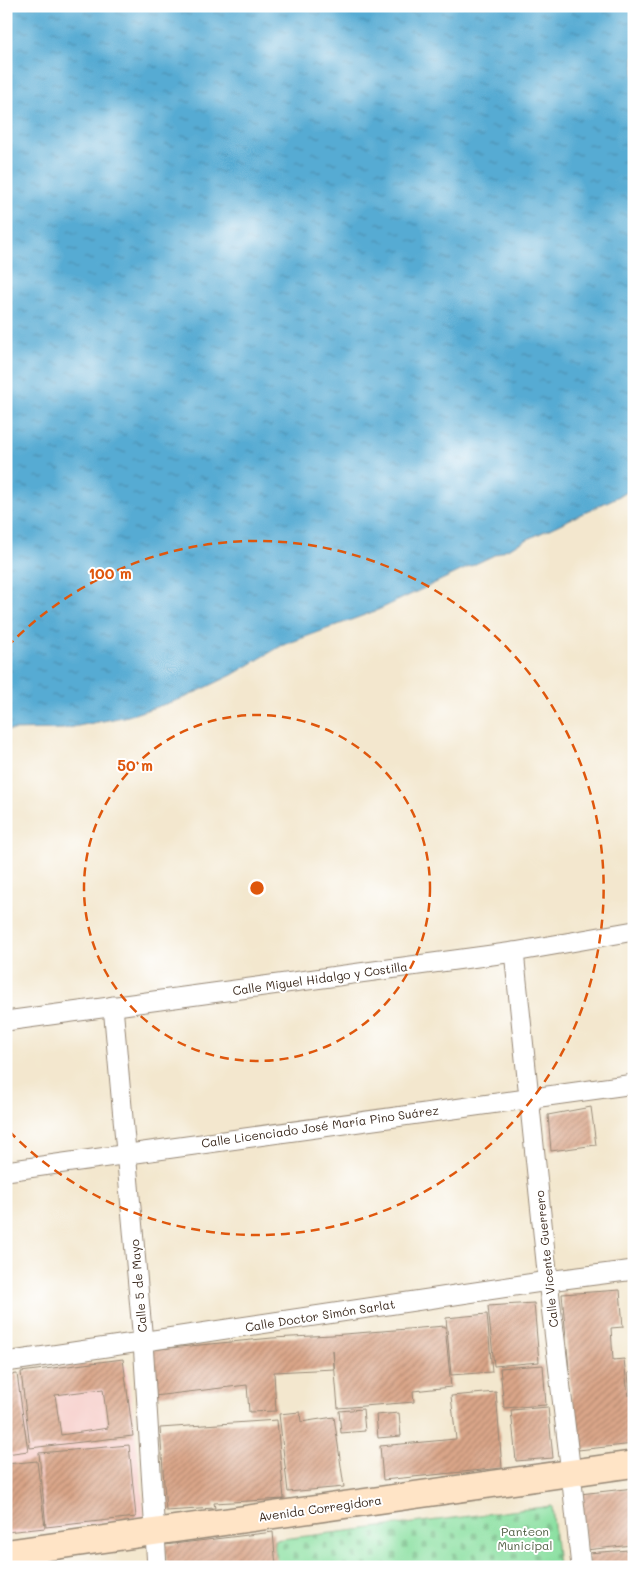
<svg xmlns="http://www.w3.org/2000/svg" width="640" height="1573" font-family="Mali,sans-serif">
  <defs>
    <pattern id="cemetery-stones" width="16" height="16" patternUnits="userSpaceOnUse" patternTransform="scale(1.25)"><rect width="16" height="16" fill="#8ce0a2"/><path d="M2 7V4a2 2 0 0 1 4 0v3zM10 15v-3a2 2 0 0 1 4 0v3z" fill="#7ac08b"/></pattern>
    <pattern id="water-ripples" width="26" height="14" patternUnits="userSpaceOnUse" patternTransform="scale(1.25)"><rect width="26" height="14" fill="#57abd3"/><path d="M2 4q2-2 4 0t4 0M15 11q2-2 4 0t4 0" fill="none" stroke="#498bab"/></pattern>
    <pattern id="building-hatch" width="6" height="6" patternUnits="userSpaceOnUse" patternTransform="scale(1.25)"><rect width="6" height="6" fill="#daa689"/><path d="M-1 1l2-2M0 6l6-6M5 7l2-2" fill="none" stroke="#b2876f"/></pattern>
  </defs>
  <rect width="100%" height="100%" fill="#fff"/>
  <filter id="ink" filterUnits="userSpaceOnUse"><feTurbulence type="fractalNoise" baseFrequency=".02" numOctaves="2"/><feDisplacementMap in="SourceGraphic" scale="10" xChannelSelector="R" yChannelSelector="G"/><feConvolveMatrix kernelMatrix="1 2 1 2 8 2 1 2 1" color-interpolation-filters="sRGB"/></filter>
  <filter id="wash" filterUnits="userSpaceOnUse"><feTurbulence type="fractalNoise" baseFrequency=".0096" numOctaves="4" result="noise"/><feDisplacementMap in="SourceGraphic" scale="20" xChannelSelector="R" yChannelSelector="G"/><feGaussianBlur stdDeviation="1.12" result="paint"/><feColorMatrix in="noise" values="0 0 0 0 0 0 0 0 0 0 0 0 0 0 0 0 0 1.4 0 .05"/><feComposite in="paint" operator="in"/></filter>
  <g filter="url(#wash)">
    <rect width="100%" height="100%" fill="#f3e7ce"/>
    <polygon fill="#f7d0cc" points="127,1365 145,1517 6,1536 6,1384"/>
    <polygon fill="url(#cemetery-stones)" stroke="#648560" points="552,1506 558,1567 277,1567 274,1540"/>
    <polygon fill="url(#water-ripples)" stroke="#496a78" points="6,6 634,6 634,489 378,610 281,646 232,675 184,698 128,716 63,729 6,730"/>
    <g id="blocks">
      <g fill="url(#building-hatch)" fill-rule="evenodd">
        <polygon points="591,1107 596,1145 551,1151 548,1115"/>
        <polygon points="620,1290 623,1327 611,1328 613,1360 624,1359 628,1396 630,1394 628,1373 634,1372 634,1444 578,1450 572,1402 562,1294"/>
        <polygon points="534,1303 539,1362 494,1366 488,1306"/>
        <polygon points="487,1314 492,1372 451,1375 446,1318"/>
        <polygon points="445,1326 451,1387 413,1391 414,1402 338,1408 333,1350 334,1369 274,1372 276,1411 249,1412 247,1385 154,1396 149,1350 272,1338 332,1335"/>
        <path d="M123,1359l10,77 -103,12 -9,-76zM103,1389l5,39 -47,7 -6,-40z"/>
        <polygon points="543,1365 546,1405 504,1408 500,1368"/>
        <polygon points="17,1374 28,1451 6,1454 6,1375"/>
        <polygon points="496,1392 502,1468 383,1480 380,1446 456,1439 451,1396"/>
        <polygon points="548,1407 553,1458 516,1461 511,1410"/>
        <polygon points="363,1409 365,1431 341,1433 339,1411"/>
        <polygon points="300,1412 301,1422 334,1417 344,1487 288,1492 279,1414"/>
        <polygon points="399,1413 401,1436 378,1438 376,1415"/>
        <polygon points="277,1420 284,1499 214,1503 215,1508 166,1511 160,1428"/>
        <polygon points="129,1445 136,1517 46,1527 39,1453"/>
        <polygon points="37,1461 45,1528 6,1532 6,1464"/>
        <polygon points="634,1488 634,1552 633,1552 632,1545 586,1550 580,1494"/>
        <polygon points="273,1532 276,1567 167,1567 165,1545"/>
        <polygon points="629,1550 630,1567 589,1567 588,1553"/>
      </g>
    </g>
  </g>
  <g filter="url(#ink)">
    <use href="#blocks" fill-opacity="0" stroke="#978876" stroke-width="1"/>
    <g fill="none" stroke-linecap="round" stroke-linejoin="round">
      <g stroke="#978876" stroke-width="21">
        <g id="street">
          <polyline points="514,952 548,1281 571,1473 581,1567"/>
          <polyline points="113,1006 143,1342 157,1567"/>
          <polyline points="6,1021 514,952 634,931"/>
          <polyline points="6,1171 634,1084"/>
          <polyline points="6,1362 548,1281 634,1270"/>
        </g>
      </g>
      <g stroke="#978876" stroke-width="29">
        <polyline id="secondary" points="6,1553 634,1464"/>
      </g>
      <use href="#street" stroke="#fff" stroke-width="19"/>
      <use href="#secondary" stroke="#ffe4c6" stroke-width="26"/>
    </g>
  </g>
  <g fill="none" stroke="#df570d" stroke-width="2.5" stroke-dasharray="9 6">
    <circle cx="257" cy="888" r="173"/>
    <path d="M7 647A347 347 0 1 1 7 1129"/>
  </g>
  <g text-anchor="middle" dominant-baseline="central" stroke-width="4" stroke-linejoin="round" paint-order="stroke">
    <g font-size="12" fill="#3b2a1e" stroke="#fff">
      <text transform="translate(320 978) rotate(-8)">Calle Miguel Hidalgo y Costilla</text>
      <text transform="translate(320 1126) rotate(-8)">Calle Licenciado José María Pino Suárez</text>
      <text transform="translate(546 1259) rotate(-96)">Calle Vicente Guerrero</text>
      <text transform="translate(138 1286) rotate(-95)">Calle 5 de Mayo</text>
      <text transform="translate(320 1315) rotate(-9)">Calle Doctor Simón Sarlat</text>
      <text transform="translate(320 1508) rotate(-8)">Avenida Corregidora</text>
    </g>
    <g font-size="12" fill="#536146" stroke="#fff">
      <text x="525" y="1531">Panteon<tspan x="525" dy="14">Municipal</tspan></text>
    </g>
  </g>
  <circle cx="257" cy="888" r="8" fill="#df570d" stroke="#fff" stroke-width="2.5"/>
  <g font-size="15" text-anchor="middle" font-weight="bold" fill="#df570d" stroke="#fff" stroke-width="4" stroke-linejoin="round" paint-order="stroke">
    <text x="110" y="579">100 m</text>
    <text x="135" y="771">50 m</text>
  </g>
  <rect width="640" height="1573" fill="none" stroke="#fff" stroke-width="25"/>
</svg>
